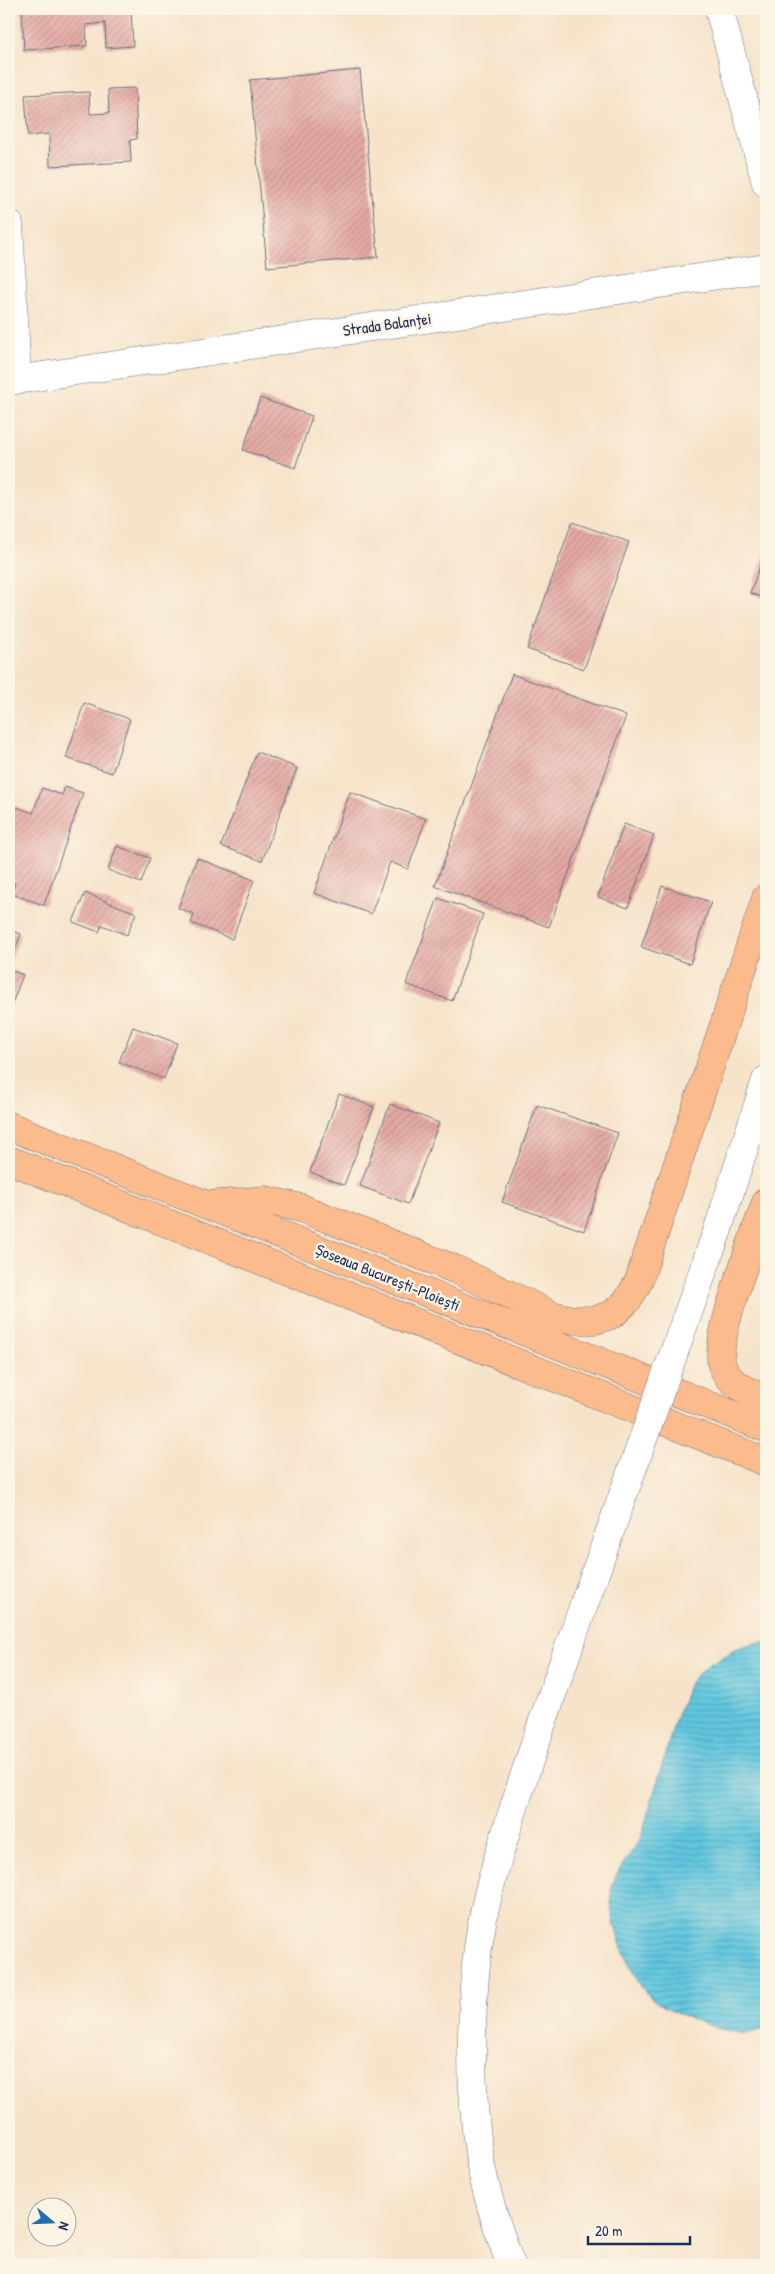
<svg xmlns="http://www.w3.org/2000/svg" width="775" height="2274" font-family="'Patrick Hand',sans-serif">
  <defs>
    <pattern id="water-rules" width="6" height="5" patternUnits="userSpaceOnUse" patternTransform="scale(1.25)"><rect width="6" height="5" fill="#61c7df"/><path d="M0 2.5h6" fill="none" stroke="#4fa2b8"/></pattern>
    <pattern id="building-hatch" width="6" height="6" patternUnits="userSpaceOnUse" patternTransform="scale(1.25)"><rect width="6" height="6" fill="#e5aaa4"/><path d="M-1 1l2-2M0 6l6-6M5 7l2-2" fill="none" stroke="#b98b89"/></pattern>
  </defs>
  <rect width="100%" height="100%" fill="#fcf5e5"/>
  <filter id="ink" filterUnits="userSpaceOnUse"><feTurbulence type="fractalNoise" baseFrequency=".02" numOctaves="2"/><feDisplacementMap in="SourceGraphic" scale="10" xChannelSelector="R" yChannelSelector="G"/><feConvolveMatrix kernelMatrix="1 2 1 2 8 2 1 2 1" color-interpolation-filters="sRGB"/></filter>
  <filter id="wash" filterUnits="userSpaceOnUse"><feTurbulence type="fractalNoise" baseFrequency=".0096" numOctaves="4" result="noise"/><feDisplacementMap in="SourceGraphic" scale="20" xChannelSelector="R" yChannelSelector="G"/><feGaussianBlur stdDeviation="1.12" result="paint"/><feColorMatrix in="noise" values="0 0 0 0 0 0 0 0 0 0 0 0 0 0 0 0 0 1.4 0 .05"/><feComposite in="paint" operator="in"/></filter>
  <g filter="url(#wash)">
    <rect width="100%" height="100%" fill="#f6e3c9"/>
    <path fill="url(#water-rules)" stroke="#3e7b9e" d="M754,1643h12v385c-8,3 -16,6 -26,5 -18,-1 -79,-24 -91,-37 -19,-20 -40,-74 -38,-102 2,-25 22,-38 31,-60l34,-116 13,-35 16,-16 33,-19z"/>
    <g id="blocks">
      <g fill="url(#building-hatch)">
        <polygon points="43,9 131,9 133,46 106,48 105,23 86,25 87,46 24,50 22,10"/>
        <polygon points="360,70 378,257 267,267 250,80"/>
        <polygon points="135,88 137,139 130,140 131,162 50,166 49,134 28,136 25,95 89,92 90,114 109,113 108,89"/>
        <polygon points="260,398 312,416 295,468 243,450"/>
        <polygon points="572,522 629,542 584,669 527,649"/>
        <polygon points="766,548 766,599 750,593"/>
        <polygon points="512,674 626,716 549,927 435,886"/>
        <polygon points="84,703 130,719 112,773 66,758"/>
        <polygon points="257,752 297,768 262,861 221,846"/>
        <polygon points="65,787 83,793 44,905 12,894 15,883 9,881 12,871 9,870 9,804 33,813 42,788 62,795"/>
        <polygon points="350,792 426,819 408,869 390,862 371,914 314,893"/>
        <polygon points="624,824 654,835 628,908 598,897"/>
        <polygon points="117,846 150,858 141,883 108,870"/>
        <polygon points="197,858 254,880 232,939 191,923 194,914 178,908"/>
        <polygon points="662,886 711,902 690,964 641,947"/>
        <polygon points="85,893 136,913 127,935 102,925 99,932 73,922"/>
        <polygon points="438,898 483,914 452,1001 406,984"/>
        <polygon points="9,930 21,934 9,966"/>
        <polygon points="9,969 23,975 9,1011"/>
        <polygon points="133,1027 177,1043 164,1079 119,1062"/>
        <polygon points="339,1094 374,1107 344,1185 310,1172"/>
        <polygon points="390,1104 439,1123 408,1204 360,1186"/>
        <polygon points="537,1105 618,1133 584,1231 502,1202"/>
      </g>
    </g>
  </g>
  <g filter="url(#ink)">
    <use href="#blocks" fill-opacity="0" stroke="#686e83" stroke-width="1"/>
    <g fill="none" stroke-linecap="round" stroke-linejoin="round">
      <g stroke="#686e83" stroke-width="29">
        <g id="minor">
          <polyline points="719,9 766,183"/>
          <polyline points="9,224 17,379"/>
          <polyline points="9,381 766,268"/>
          <polyline points="717,1232 766,1080"/>
          <path d="M511,2265c-12,-32 -25,-70 -31,-105 -11,-70 -11,-167 2,-237 7,-39 20,-78 32,-116 23,-72 49,-143 74,-214"/>
        </g>
      </g>
      <g stroke="#686e83" stroke-width="29">
        <g id="highway">
          <polyline points="9,1126 766,1428"/>
          <polyline points="9,1160 766,1462"/>
          <path d="M766,1202c-10,31 -53,137 -44,163 6,19 27,27 44,34"/>
          <polyline points="208,1205 265,1200 301,1208 457,1270 552,1315 573,1320 596,1320 613,1314 627,1301 638,1283 766,898"/>
        </g>
      </g>
      <use href="#minor" stroke="#fff" stroke-width="28"/>
      <use href="#highway" stroke="#fbbb8c" stroke-width="28"/>
      <g stroke="#686e83" stroke-width="29" stroke-linecap="butt">
        <polyline id="minor-bridge" points="588,1593 717,1232"/>
      </g>
      <use href="#minor-bridge" stroke="#fff" stroke-width="28"/>
    </g>
  </g>
  <g text-anchor="middle" dominant-baseline="central" stroke-width="5" stroke-linejoin="round" paint-order="stroke">
    <g font-size="16" fill="#1b2f5e" stroke="#fcf5e5">
      <text transform="translate(387 324) rotate(-8)">Strada Balanței</text>
      <text transform="translate(388 1277) rotate(22)">Șoseaua București-Ploiești</text>
    </g>
  </g>
  <rect width="775" height="2274" fill="none" stroke="#fcf5e5" stroke-width="30"/>
  <g transform="translate(52 2222) rotate(109)"><circle r="24" fill="#fcf5e5" stroke="#a2a6af"/>
  <path d="M0-4L9 19L0 12L-9 19Z" fill="#1f6fb2"/>
  <text y="-8" font-size="14" font-weight="bold" text-anchor="middle" fill="#1b2f5e">N</text>
  </g>
  <path d="M588 2236v8h102v-8" fill="none" stroke="#1b2f5e" stroke-width="2.5"/>
  <text x="595" y="2236" font-size="15" fill="#1b2f5e" stroke="#fcf5e5" stroke-width="4" paint-order="stroke">20 m</text>
</svg>
